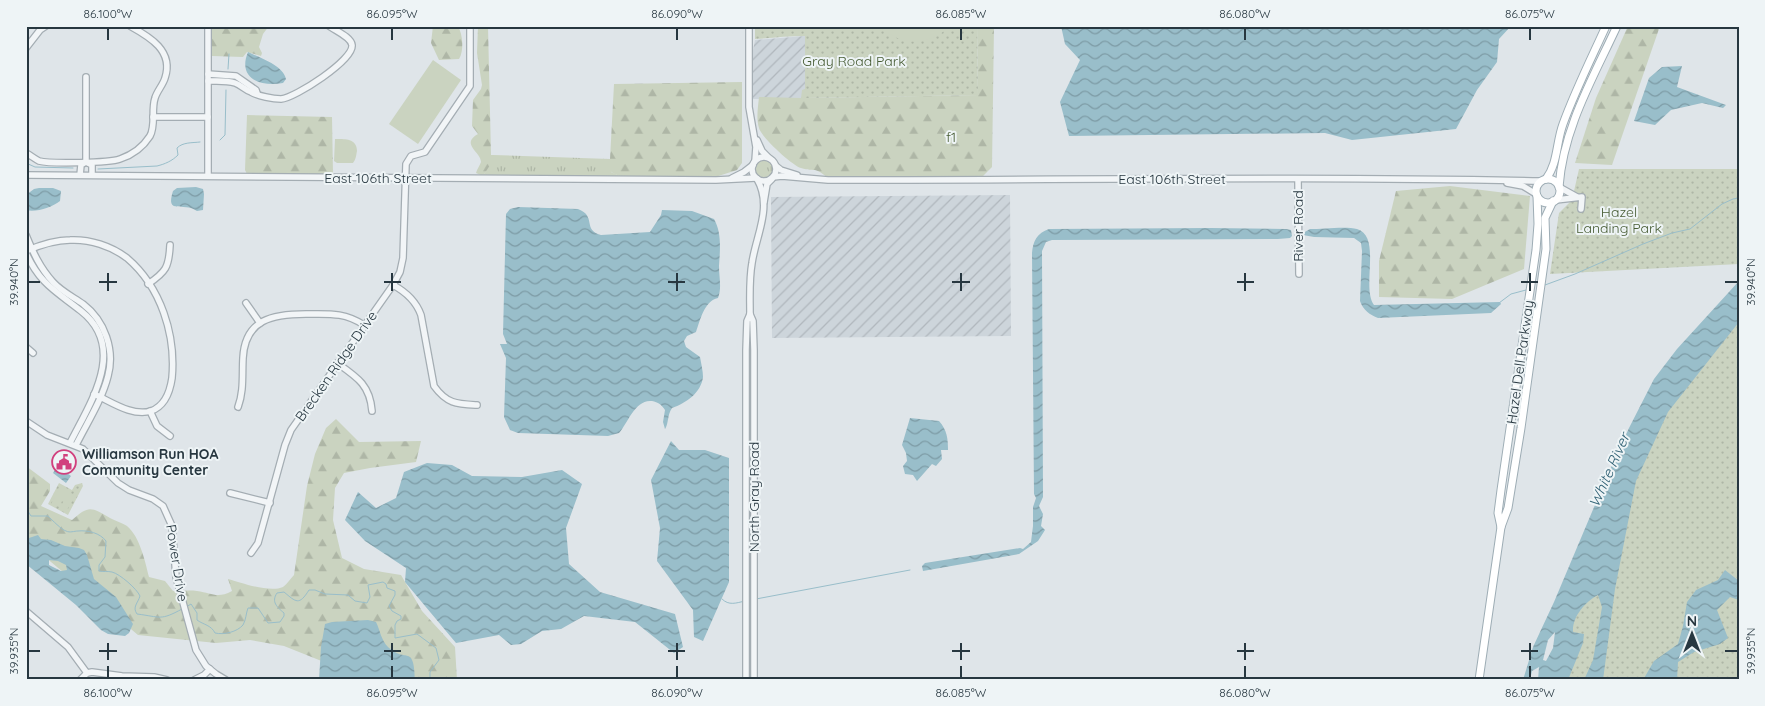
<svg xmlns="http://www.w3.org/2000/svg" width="1765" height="706" font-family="Quicksand,sans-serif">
  <defs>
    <pattern id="industrial-furrows" width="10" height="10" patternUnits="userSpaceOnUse" patternTransform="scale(1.25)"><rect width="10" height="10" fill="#cdd5db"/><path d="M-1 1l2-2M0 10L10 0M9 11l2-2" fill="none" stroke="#b0b7bd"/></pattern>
    <pattern id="grass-tufts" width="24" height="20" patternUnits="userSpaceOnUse" patternTransform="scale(1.25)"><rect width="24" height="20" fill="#cad3c0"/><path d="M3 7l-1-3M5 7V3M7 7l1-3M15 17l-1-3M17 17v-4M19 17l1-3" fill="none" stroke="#aeb6a6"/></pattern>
    <pattern id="forest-firs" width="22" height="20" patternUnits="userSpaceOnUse" patternTransform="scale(1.25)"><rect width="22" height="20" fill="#cad3c0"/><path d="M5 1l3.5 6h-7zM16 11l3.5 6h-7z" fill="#aeb6a6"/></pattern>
    <pattern id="park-dots" width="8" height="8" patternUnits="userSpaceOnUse" patternTransform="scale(1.25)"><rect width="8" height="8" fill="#cad3c0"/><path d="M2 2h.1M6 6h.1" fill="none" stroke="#aeb6a6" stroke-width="1.8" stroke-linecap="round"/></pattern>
    <pattern id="water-waves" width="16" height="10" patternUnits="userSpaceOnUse" patternTransform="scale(1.25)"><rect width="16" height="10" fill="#99beca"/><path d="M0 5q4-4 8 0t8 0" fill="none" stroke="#7d9ba5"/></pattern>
  </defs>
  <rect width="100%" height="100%" fill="#dfe5e9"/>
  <g fill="url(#industrial-furrows)">
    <polygon points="805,36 805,99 752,99 752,55 755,40"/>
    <polygon points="1010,195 1011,336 772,338 771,197"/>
  </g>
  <g fill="url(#grass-tufts)">
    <polygon points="493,155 610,159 611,172 622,177 483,176 493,159"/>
    <circle cx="764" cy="169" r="9"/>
  </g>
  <g fill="url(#forest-firs)">
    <polygon points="212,26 269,26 263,34 259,47 262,53 261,56 247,52 243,57 212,56"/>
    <path d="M433,26h25c5,9 6,25 1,33l-20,1 -8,-17z"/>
    <path d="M478,26h10l3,129h2l1,4 -11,17 -7,-3c1,-4 4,-8 5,-11 0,-10 -21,-18 -3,-28l-6,-8 1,-26 8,-11 1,-4 -5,-32z"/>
    <path d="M977,26h17l-2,141 -11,11 -152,1c-16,-14 -13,-6 -28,-11 -9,-3 -40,-31 -42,-40 -3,-9 -1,-21 0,-31l42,1 1,-8 3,-1v9l173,-3z"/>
    <polygon points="1628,26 1660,26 1612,165 1575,163 1596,98"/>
    <path d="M742,82v81l-5,7 -28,9 -87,-2c-7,-3 -15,-5 -16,-14l4,-4 4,-75z"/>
    <polygon points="247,115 332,117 333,174 247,174 245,170"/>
    <polygon points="1450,186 1530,196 1524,269 1452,299 1379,297 1379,261 1396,191"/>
    <path d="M336,419l23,23 62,-1 -5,21 -46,6 -26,5 -9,15 -2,32 9,38 22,11 37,6 21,36 33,36 2,33h-33l-1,-2 -89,-12 -50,-20 -34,-6 -34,3 -78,-8 -112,-94v-75l24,18v7l-9,15 31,14c17,-15 19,-13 38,-2 5,3 13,5 17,8 13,11 18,35 22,51l16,4 8,10c8,0 17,-1 24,0 15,2 20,8 35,0l-4,-12c14,4 42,14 55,8 4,-3 7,-8 11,-12l13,-89 8,-32 11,-26z"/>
  </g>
  <g fill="url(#park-dots)">
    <path d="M755,26h222l1,69 -173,3v-62c-17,0 -33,2 -50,3z"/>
    <polygon points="1579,169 1739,169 1739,264 1550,274 1559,213 1572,200"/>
    <polygon points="1739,317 1739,680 1558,680 1600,509 1710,347"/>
    <polygon points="59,483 72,490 75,485 82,483 83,486 68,515 48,504"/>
  </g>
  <g fill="#cad3c0">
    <path d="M880,26h69c-18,21 -51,20 -69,0z"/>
    <polygon points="433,60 461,80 418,144 389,124"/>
    <path d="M335,139c9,0 22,-1 22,12 -1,5 -1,8 -4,12h-16l-3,-2z"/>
    <polygon points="62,486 66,488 66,491 59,505 57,505 56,507 52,505 52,502 60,488 61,488"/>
    <polygon points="68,492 75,496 67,510 61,506"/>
  </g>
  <g fill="url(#water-waves)" fill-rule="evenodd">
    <polygon points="1061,26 1511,26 1499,39 1497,62 1477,90 1456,129 1352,140 1325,133 1069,136 1060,102 1080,60 1065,44"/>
    <path d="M248,52c12,6 35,13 38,27l-3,4c-22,4 -46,-4 -35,-31z"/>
    <polygon points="1682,66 1677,87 1726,105 1723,108 1702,103 1671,110 1655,125 1634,121 1649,78 1662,67"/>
    <path d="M196,187l7,2 1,5 -1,16 -6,1c-14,-10 -32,5 -24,-20l4,-3z"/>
    <path d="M39,188h14l8,3 -1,10c-7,6 -25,12 -34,9v-15l8,-6z"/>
    <path d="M518,207l60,2c19,7 4,21 23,26l49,-3 11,-17 1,-5 30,1 22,8c8,14 6,31 5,47 0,11 3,22 -1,32 -14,3 -18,23 -22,34l-9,4 -3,5 2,6 14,10c1,6 3,14 3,20 -2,16 -17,26 -31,31 -5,7 -3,15 -7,21l-2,-7 2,-12c-3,-5 -7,-8 -13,-9 -17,-2 -24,22 -33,32l-11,3 -90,-3 -8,-3 -6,-13 2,-59 -6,-14h7l-4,-10 3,-120 4,-5z"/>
    <path d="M1210,228l76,1 5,1 1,6 -2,2 -12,1 -226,1 -6,2 -4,9 1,246 -4,9 4,8 -2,12 4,4 -7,11 -19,13 -96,17 -1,-5 3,-3 95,-15 3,1 8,-7 2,-16v-19l3,-9 -2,-4 -2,-241c1,-12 5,-20 17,-24z"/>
    <path d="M1310,229c12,0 37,-3 47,0 25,7 4,59 17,76l126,-3 1,2 -10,9 -113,5c-8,-3 -15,-8 -18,-17l2,-50 -1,-8 -7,-5 -40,-1 -11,-2v-2z"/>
    <path d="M1739,281v41l-71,90 -32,69 -21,108 -12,91h-19l9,-20 9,-53 -4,-12c-13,7 -26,22 -25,37l11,2 -1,9 -15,37h-30l1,-13 -7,4 -2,9h-7l10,-33 21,-45 54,-128 21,-46 25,-49 23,-30zM1555,632l-2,16 -7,13 -3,-1 5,-20z"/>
    <path d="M910,418l29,3c8,9 9,17 9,29h-7l1,9 -6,7 -4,-2 -15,17 -4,-6 -8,-1 -2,-8 4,-5 -1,-8 -4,-8z"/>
    <polygon points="671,441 679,450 705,450 729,458 729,582 703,641 694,637 693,610 657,561 660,528 651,480"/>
    <polygon points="427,463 452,465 472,476 522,477 562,470 582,484 566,528 569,564 600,592 675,614 683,647 674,653 635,622 584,616 561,629 542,631 521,644 511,645 499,635 456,643 405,582 406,568 365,541 345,520 358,492 376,508 396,498 404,472"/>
    <polygon points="56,468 65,474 67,473 71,476 66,483 53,473"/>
    <path d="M38,535l3,4 10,1 14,6 14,2 5,2 3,5 7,24 22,18 17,27 -4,9 -4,3 -17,-2 -7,-4 -25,-25 -50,-41v-19l3,-7zM49,560l9,1 8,4 1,5 -6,1 -12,-6z"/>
    <polygon points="1725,570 1739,581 1739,600 1730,597 1717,610 1728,638 1720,644 1694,652 1678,662 1677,680 1643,680 1654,661 1678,644 1683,626 1687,602 1696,590 1718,580"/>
    <path d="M368,620l8,2c4,8 5,18 12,25 18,17 26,-4 27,33h-96l2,-33 4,-23 7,-2z"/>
  </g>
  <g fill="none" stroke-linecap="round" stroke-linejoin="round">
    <g stroke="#99beca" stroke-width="1">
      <polyline points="228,69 229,54"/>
      <polyline points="220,140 225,135 226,90"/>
      <polyline points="26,163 35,167 73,168"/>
      <path d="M98,169l59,-3c8,-2 15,-5 21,-11l-1,-7c6,-6 15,-5 23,-6"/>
      <polyline points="1545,285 1575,274 1643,244 1672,233 1690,229 1722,204 1733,199 1739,198"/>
      <polyline points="1499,303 1511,294 1526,290"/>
      <path d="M26,508l5,8h17c4,4 14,14 18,15 4,2 8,0 12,0 10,-1 22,2 28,10l-1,16 -6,8v6c4,1 9,0 13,1 8,2 25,17 28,24 -2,7 -8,11 -3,18 24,3 23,7 45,-5"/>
      <path d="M722,599c7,7 14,4 23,2"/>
      <polyline points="756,599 910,570"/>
      <path d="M186,607l5,-3 6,9v7c7,5 14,5 18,13 9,2 22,-1 28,-8 3,-5 3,-12 5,-17h10l10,15 12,-1 4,-6v-3c-7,-6 -13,-11 -7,-20l7,-1c12,10 15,14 25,-2h6l10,4 23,1 7,6 12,2 3,-6 -2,-12 15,-3 3,2 1,4 8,3v4l-6,11 3,5 9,5v3l-4,2 -2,4v13l22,-4 19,14 3,12 -9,12v8"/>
    </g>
    <g stroke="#a4adb3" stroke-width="8">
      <g id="minor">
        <polyline points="208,26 208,176"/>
        <polyline points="749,26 749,107 756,147 755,161"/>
        <polyline points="26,48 40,30 46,26"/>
        <polyline points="208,74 236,76 256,90 257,93"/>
        <polyline points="86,77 86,162"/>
        <path d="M208,81c8,0 18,-1 27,2 6,2 10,7 16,9 7,4 22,7 30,7 14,-1 73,-39 71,-54 -1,-8 -16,-14 -23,-19"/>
        <polyline points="153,117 208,117"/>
        <polyline points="757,140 762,151 769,158"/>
        <path d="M26,153c4,2 9,6 13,8 11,3 70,2 81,-2 12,-4 23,-12 30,-23 6,-11 1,-26 5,-38 2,-7 8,-13 10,-20 9,-27 -15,-41 -35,-52"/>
        <circle cx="764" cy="169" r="12"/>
        <polyline points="86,162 92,165 92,175"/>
        <polyline points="776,166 781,170 797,175"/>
        <polyline points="26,175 716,180 756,178"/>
        <polyline points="80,175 81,165 86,162"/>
        <path d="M773,177l9,-1 46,4c238,0 476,-4 713,1"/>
        <polyline points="732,178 744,172 753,165"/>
        <polyline points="1298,179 1299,274"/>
        <polyline points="1507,183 1523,186 1536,194"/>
        <polyline points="1559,187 1577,197"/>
        <polyline points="1556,200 1582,197 1581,209"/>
        <polyline points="764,202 767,184 772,179"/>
        <path d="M26,235c7,17 14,33 27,47 8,9 20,15 30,22 22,17 32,46 25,72 -6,24 -21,47 -32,69"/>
        <path d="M26,251c14,-6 28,-11 44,-11 20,-1 41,6 57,18 34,29 49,77 45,120 -2,14 -7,28 -21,33 -19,6 -41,-10 -57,-17"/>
        <path d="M26,253c14,31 30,38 55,58 47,37 9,92 -11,132"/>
        <path d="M148,284c18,-12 21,-17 22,-39"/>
        <path d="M393,285c13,7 23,16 28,30l13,71c13,18 23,18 43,19"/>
        <polyline points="246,303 260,323"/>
        <polyline points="750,314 753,321 754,350 754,680"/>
        <polyline points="26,347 33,353"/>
        <path d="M337,363c20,14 33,22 35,48"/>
        <path d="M238,407c6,-16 4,-32 5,-49 2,-39 30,-44 63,-44 23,0 38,-2 58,11"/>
        <polyline points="150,411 157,426 170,436"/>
        <polyline points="26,421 47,435 83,449 118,483 129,490 153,499 163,506 172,526 176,577 196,650 206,666 216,674 226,680"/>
        <polyline points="230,493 270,503"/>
        <polyline points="251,553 258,543 285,445 291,430 393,285 400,272 403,258 406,164 411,156 425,152 470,86 470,26"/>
        <polyline points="26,611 68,647 87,673"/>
        <polyline points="80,680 87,673 92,672 122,676 154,677 167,680"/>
        <polyline points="194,680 204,675 210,669"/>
        <path d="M746,680v-330l1,-29 3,-7c0,-17 -1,-34 2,-51 4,-28 21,-56 5,-84"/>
      </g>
    </g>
    <g stroke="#9eadb5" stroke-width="9">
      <g id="major">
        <path d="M1546,179c12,-16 10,-36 17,-55 12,-33 28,-65 43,-98"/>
        <circle cx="1548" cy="191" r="12"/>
        <path d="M1559,187c4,-58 34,-109 58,-161"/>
        <polyline points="1501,527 1498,513 1501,490 1536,250 1538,224 1537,196"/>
        <polyline points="1479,680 1501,527 1508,508 1521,428 1546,249 1545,218 1553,201"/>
      </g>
    </g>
    <use href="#minor" stroke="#f2f5f7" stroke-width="5.5"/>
    <use href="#major" stroke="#fff" stroke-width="7"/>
  </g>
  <path fill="none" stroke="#273740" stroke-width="2" d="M108,28v12M392,28v12M677,28v12M961,28v12M1245,28v12M1530,28v12M108,273v18M392,273v18M677,273v18M961,273v18M1245,273v18M1530,273v18M28,282h12M99,282h18M384,282h17M668,282h17M952,282h18M1237,282h17M1521,282h17M1725,282h13M108,643v17M392,643v17M677,643v17M961,643v17M1245,643v17M1530,643v17M28,651h12M99,651h18M384,651h17M668,651h17M952,651h18M1237,651h17M1521,651h17M1725,651h13M108,666v12M392,666v12M677,666v12M961,666v12M1245,666v12M1530,666v12"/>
  <defs>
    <g id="civic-ring" transform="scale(1.25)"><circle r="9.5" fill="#eef4f6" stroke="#d1407e" stroke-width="1.5"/><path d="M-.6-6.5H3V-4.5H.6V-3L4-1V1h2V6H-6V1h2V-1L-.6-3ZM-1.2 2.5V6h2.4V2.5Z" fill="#d1407e"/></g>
  </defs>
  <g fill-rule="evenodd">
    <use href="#civic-ring" x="64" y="462"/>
  </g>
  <g text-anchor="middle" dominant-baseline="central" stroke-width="4" stroke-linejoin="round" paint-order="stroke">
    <g font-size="14" fill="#475c34" stroke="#eef4f6">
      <text x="854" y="61">Gray Road Park</text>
      <text x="951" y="137">f1</text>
      <text x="1619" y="212">Hazel<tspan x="1619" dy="16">Landing Park</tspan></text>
    </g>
    <g font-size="14" fill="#273740" stroke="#eef4f6">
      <text x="378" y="178">East 106th Street</text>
      <text x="1172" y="179">East 106th Street</text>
      <text transform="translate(1298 226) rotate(-90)">River Road</text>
      <text transform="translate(1520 362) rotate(-82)">Hazel Dell Parkway</text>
      <text transform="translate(336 366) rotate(-55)">Brecken Ridge Drive</text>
      <text transform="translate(754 497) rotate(-90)">North Gray Road</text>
      <text transform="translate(177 563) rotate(81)">Power Drive</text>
    </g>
    <g font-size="14" font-weight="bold" fill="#273740" stroke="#eef4f6" text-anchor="start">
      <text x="82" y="454">Williamson Run HOA<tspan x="82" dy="16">Community Center</tspan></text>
    </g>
    <g font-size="15" font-style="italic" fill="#316275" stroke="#eef4f6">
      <text transform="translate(1609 470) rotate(-66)">White River</text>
    </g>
  </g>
  <rect width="1765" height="706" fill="none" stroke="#eef4f6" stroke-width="55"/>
  <g transform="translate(1692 634)" stroke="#eef4f6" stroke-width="4" paint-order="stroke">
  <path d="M0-4L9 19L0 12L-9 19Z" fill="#273740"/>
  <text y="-8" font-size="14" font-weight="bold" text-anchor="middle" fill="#273740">N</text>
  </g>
  <rect x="28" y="28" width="1710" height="650" fill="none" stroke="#273740" stroke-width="2"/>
  <g font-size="12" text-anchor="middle" fill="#273740">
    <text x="108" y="18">86.100°W</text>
    <text x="392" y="18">86.095°W</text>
    <text x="677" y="18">86.090°W</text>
    <text x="961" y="18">86.085°W</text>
    <text x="1245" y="18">86.080°W</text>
    <text x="1530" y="18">86.075°W</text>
    <text transform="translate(14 282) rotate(-90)" y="4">39.940°N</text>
    <text transform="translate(1751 282) rotate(-90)" y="4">39.940°N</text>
    <text transform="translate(14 651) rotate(-90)" y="4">39.935°N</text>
    <text transform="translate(1751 651) rotate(-90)" y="4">39.935°N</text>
    <text x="108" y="697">86.100°W</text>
    <text x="392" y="697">86.095°W</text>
    <text x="677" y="697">86.090°W</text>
    <text x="961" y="697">86.085°W</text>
    <text x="1245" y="697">86.080°W</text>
    <text x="1530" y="697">86.075°W</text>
  </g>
</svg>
